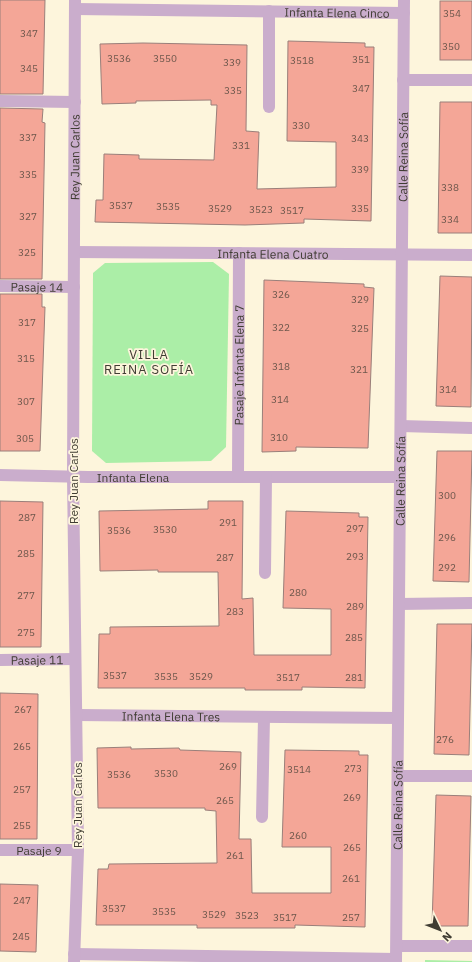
<svg xmlns="http://www.w3.org/2000/svg" width="472" height="962" font-family="'IBM Plex Sans',sans-serif">
  <rect width="100%" height="100%" fill="#fdf5dc"/>
  <g fill="#abeea7">
    <polygon points="213,262 229,274 226,447 211,461 106,463 92,451 93,273 105,263"/>
    <polygon points="425,960 472,961 472,962 425,962"/>
  </g>
  <g fill="#f4a697" stroke="#9a7f7a">
    <polygon points="0,0 45,0 43,94 0,94"/>
    <rect x="440" y="1" width="32" height="59"/>
    <polygon points="288,41 365,43 365,47 374,47 371,221 304,219 304,223 245,225 95,222 96,200 103,200 104,154 139,155 139,159 214,160 217,105 211,105 211,100 136,101 136,103 102,104 100,44 143,43 247,45 246,131 259,132 257,189 336,187 336,142 287,141"/>
    <polygon points="440,102 472,102 472,233 438,233"/>
    <polygon points="0,108 43,109 42,122 45,123 42,279 0,279"/>
    <polygon points="440,276 472,277 471,407 436,406"/>
    <polygon points="264,280 364,284 364,287 374,288 368,448 296,447 296,451 262,452"/>
    <polygon points="0,294 42,294 42,307 45,307 40,451 0,451"/>
    <polygon points="437,451 472,451 469,582 433,581"/>
    <polygon points="0,501 43,502 41,647 0,647"/>
    <polygon points="208,501 243,501 242,599 253,598 254,655 331,655 331,609 283,608 286,511 359,513 359,517 368,517 365,688 302,687 302,690 245,690 245,688 98,688 99,634 110,634 110,627 219,626 218,572 158,572 158,570 100,571 99,511 208,509"/>
    <polygon points="437,624 472,624 469,755 434,754"/>
    <polygon points="0,693 38,694 37,839 0,839"/>
    <polygon points="131,747 131,749 179,748 180,750 241,752 239,839 251,839 252,893 331,893 331,847 282,847 285,750 359,751 359,755 368,755 365,927 295,925 295,928 197,928 197,925 96,925 98,869 108,869 109,864 217,863 216,811 205,810 205,808 98,808 97,748"/>
    <polygon points="436,795 471,796 468,926 432,926"/>
    <polygon points="0,884 38,885 36,952 0,951"/>
  </g>
  <g fill="none" stroke-linecap="round" stroke-linejoin="round">
    <g stroke="#caadcc" stroke-width="12">
      <path id="s1" d="M75,9l329,4"/>
      <polyline points="403,80 472,80"/>
      <polyline points="0,101 75,102"/>
      <polyline points="269,107 269,11"/>
      <path id="s2" d="M74,252l398,3"/>
      <path id="s3" d="M0,286l74,1"/>
      <polyline points="401,426 472,428"/>
      <path id="s4" d="M0,475l88,2h312"/>
      <path id="s5" d="M238,477l1,-224"/>
      <polyline points="265,573 266,477"/>
      <polyline points="399,604 472,603"/>
      <path id="s6" d="M0,660l74,-1"/>
      <path id="s7" d="M77,715l321,3"/>
      <polyline points="398,776 472,776"/>
      <polyline points="262,817 264,718"/>
      <path id="s8" d="M0,850h78"/>
      <polyline points="397,946 472,946"/>
      <polyline points="74,954 396,959"/>
      <path id="s9" d="M74,962l4,-112 -5,-373 2,-477"/>
      <path id="s10" d="M396,962l8,-962"/>
    </g>
  </g>
  <g text-anchor="middle" dominant-baseline="central" stroke-width="3.5" stroke-linejoin="round" paint-order="stroke">
    <g font-size="10" fill="#6d574c">
      <text x="452" y="13">354</text>
      <text x="29" y="33">347</text>
      <text x="451" y="46">350</text>
      <text x="119" y="58">3536</text>
      <text x="165" y="58">3550</text>
      <text x="361" y="59">351</text>
      <text x="302" y="60">3518</text>
      <text x="232" y="62">339</text>
      <text x="29" y="68">345</text>
      <text x="361" y="88">347</text>
      <text x="233" y="90">335</text>
      <text x="301" y="125">330</text>
      <text x="28" y="137">337</text>
      <text x="360" y="138">343</text>
      <text x="241" y="145">331</text>
      <text x="360" y="169">339</text>
      <text x="28" y="174">335</text>
      <text x="450" y="187">338</text>
      <text x="121" y="205">3537</text>
      <text x="168" y="206">3535</text>
      <text x="220" y="208">3529</text>
      <text x="360" y="208">335</text>
      <text x="261" y="209">3523</text>
      <text x="292" y="210">3517</text>
      <text x="28" y="216">327</text>
      <text x="450" y="219">334</text>
      <text x="27" y="252">325</text>
      <text x="281" y="294">326</text>
      <text x="360" y="299">329</text>
      <text x="27" y="322">317</text>
      <text x="281" y="327">322</text>
      <text x="360" y="328">325</text>
      <text x="26" y="358">315</text>
      <text x="281" y="366">318</text>
      <text x="359" y="369">321</text>
      <text x="448" y="389">314</text>
      <text x="280" y="399">314</text>
      <text x="26" y="401">307</text>
      <text x="279" y="437">310</text>
      <text x="25" y="438">305</text>
      <text x="447" y="495">300</text>
      <text x="27" y="517">287</text>
      <text x="228" y="522">291</text>
      <text x="355" y="528">297</text>
      <text x="165" y="529">3530</text>
      <text x="119" y="530">3536</text>
      <text x="447" y="537">296</text>
      <text x="26" y="553">285</text>
      <text x="355" y="556">293</text>
      <text x="225" y="557">287</text>
      <text x="447" y="567">292</text>
      <text x="298" y="592">280</text>
      <text x="26" y="595">277</text>
      <text x="355" y="606">289</text>
      <text x="235" y="611">283</text>
      <text x="26" y="632">275</text>
      <text x="354" y="637">285</text>
      <text x="115" y="675">3537</text>
      <text x="166" y="676">3535</text>
      <text x="201" y="676">3529</text>
      <text x="288" y="677">3517</text>
      <text x="354" y="677">281</text>
      <text x="23" y="709">267</text>
      <text x="445" y="739">276</text>
      <text x="22" y="746">265</text>
      <text x="228" y="766">269</text>
      <text x="353" y="768">273</text>
      <text x="299" y="769">3514</text>
      <text x="166" y="773">3530</text>
      <text x="119" y="774">3536</text>
      <text x="22" y="789">257</text>
      <text x="352" y="797">269</text>
      <text x="225" y="800">265</text>
      <text x="22" y="825">255</text>
      <text x="298" y="835">260</text>
      <text x="352" y="847">265</text>
      <text x="235" y="855">261</text>
      <text x="351" y="878">261</text>
      <text x="22" y="900">247</text>
      <text x="114" y="908">3537</text>
      <text x="164" y="911">3535</text>
      <text x="214" y="914">3529</text>
      <text x="247" y="915">3523</text>
      <text x="285" y="917">3517</text>
      <text x="351" y="917">257</text>
      <text x="21" y="936">245</text>
    </g>
    <g font-size="12" fill="#403d33" stroke="#fdf5dc">
      <text stroke="none"><textPath href="#s1" startOffset="262">Infanta Elena Cinco</textPath></text>
      <text stroke="none"><textPath href="#s9" startOffset="805">Rey Juan Carlos</textPath></text>
      <text stroke="none"><textPath href="#s10" startOffset="805">Calle Reina Sofía</textPath></text>
      <text stroke="none"><textPath href="#s2" startOffset="199">Infanta Elena Cuatro</textPath></text>
      <text stroke="none"><textPath href="#s3" startOffset="37">Pasaje 14</textPath></text>
      <text stroke="none"><textPath href="#s5" startOffset="112">Pasaje Infanta Elena 7</textPath></text>
      <text stroke="none"><textPath href="#s4" startOffset="133">Infanta Elena</textPath></text>
      <text transform="translate(73 481) rotate(-90)">Rey Juan Carlos</text>
      <text stroke="none"><textPath href="#s10" startOffset="481">Calle Reina Sofía</textPath></text>
      <text stroke="none"><textPath href="#s6" startOffset="37">Pasaje 11</textPath></text>
      <text stroke="none"><textPath href="#s7" startOffset="94">Infanta Elena Tres</textPath></text>
      <text transform="translate(77 805) rotate(-90)">Rey Juan Carlos</text>
      <text stroke="none"><textPath href="#s10" startOffset="157">Calle Reina Sofía</textPath></text>
      <text stroke="none"><textPath href="#s8" startOffset="39">Pasaje 9</textPath></text>
    </g>
    <g font-size="13" letter-spacing="1" fill="#403d33" stroke="#fdf5dc">
      <text x="149" y="354">VILLA<tspan x="149" dy="15">REINA SOFÍA</tspan></text>
    </g>
  </g>
  <g transform="translate(440 930) rotate(133)" stroke="#fdf5dc" stroke-width="3" paint-order="stroke">
  <path d="M0-3L7 15L0 10L-7 15Z" fill="#403d33"/>
  <text y="-6" font-size="11" font-weight="bold" text-anchor="middle" fill="#403d33">N</text>
  </g>
</svg>
